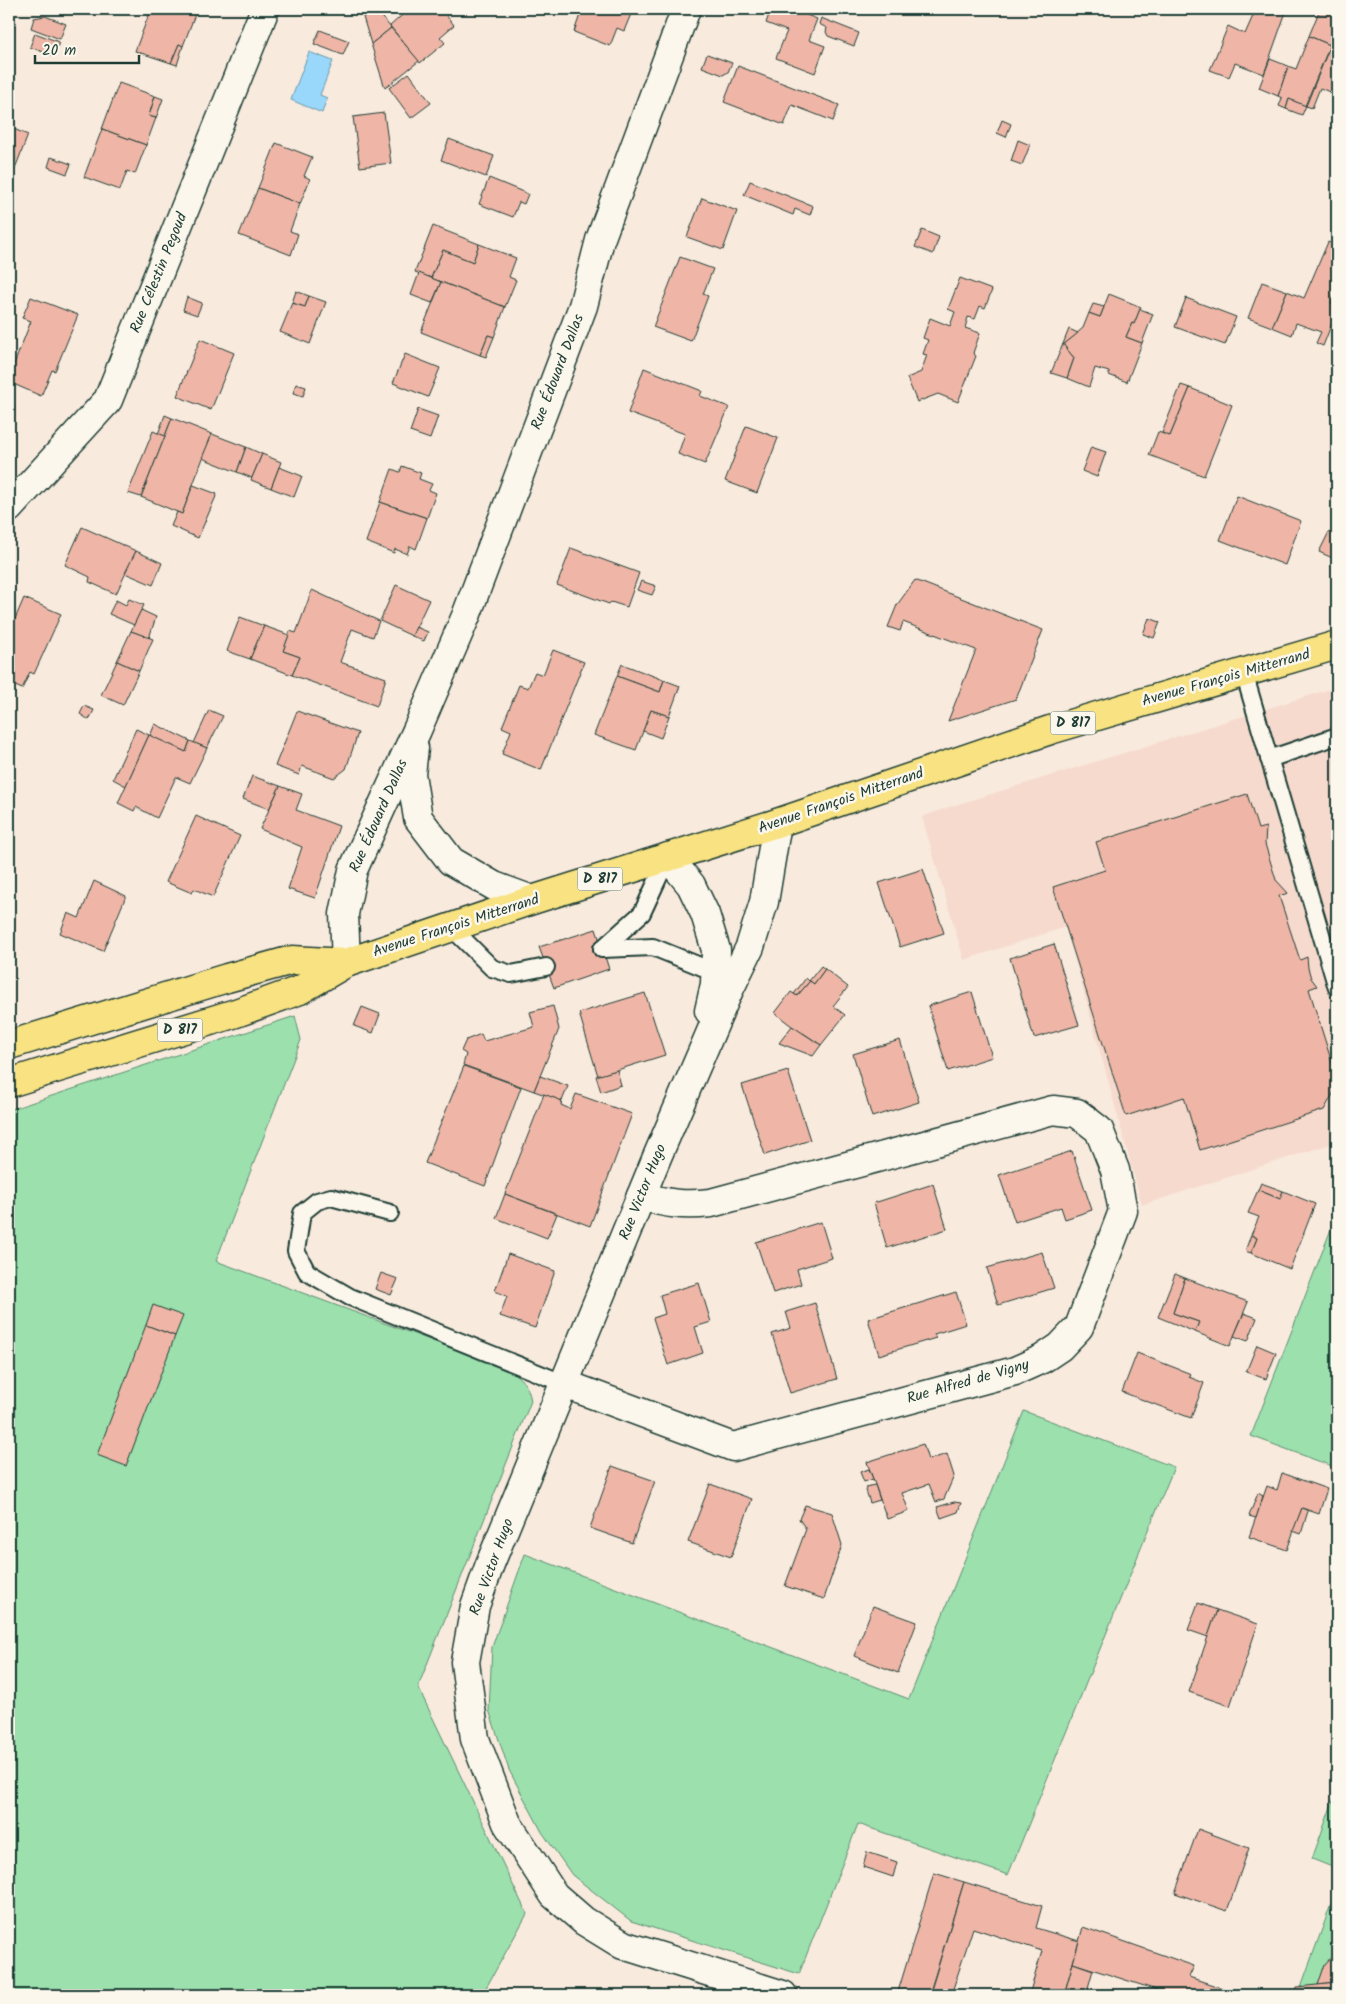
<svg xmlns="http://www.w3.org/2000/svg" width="1346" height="2004" font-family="Kalam,sans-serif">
  <rect width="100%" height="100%" fill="#f9eade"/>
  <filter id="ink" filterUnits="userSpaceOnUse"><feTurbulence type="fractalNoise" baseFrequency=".02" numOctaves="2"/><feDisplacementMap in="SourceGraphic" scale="10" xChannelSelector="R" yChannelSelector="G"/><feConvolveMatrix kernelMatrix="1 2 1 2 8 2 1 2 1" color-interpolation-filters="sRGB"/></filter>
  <g filter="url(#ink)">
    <polygon fill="#f6dace" points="1337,687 1337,1142 1142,1205 1066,927 964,960 922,817 946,808"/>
    <g fill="#9be0ad" stroke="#5d8e70">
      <path d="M295,1016l6,24 -85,221 290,107c15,10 22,15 25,33l-113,286 109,227 -45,81h-473v-885z"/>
      <polygon points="1333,1224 1337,1225 1337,1468 1251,1436"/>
      <polygon points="1024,1411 1174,1467 1008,1875 858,1824 799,1974 631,1921 572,1875 542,1832 509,1770 489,1710 492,1647 525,1554 909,1699"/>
      <polygon points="1337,1790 1337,1869 1312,1859"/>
      <polygon points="1337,1888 1337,1995 1298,1995"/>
    </g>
    <polygon fill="#99d7fb" stroke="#6899ab" points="309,52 333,61 320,95 327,98 322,113 291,100"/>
    <g fill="#efb6a7" stroke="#1f3d34">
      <polygon points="151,9 197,9 183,46 179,44 171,63 135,51"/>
      <polygon points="376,9 391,28 371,44 363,17"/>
      <polygon points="409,9 441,9 454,25 440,37 445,43 420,63 390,26"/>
      <polygon points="582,9 633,9 624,31 617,28 610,46 574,32"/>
      <polygon points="771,9 791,9 817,19 809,40 825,46 815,73 776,58 787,31 766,23"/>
      <polygon points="1256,9 1287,9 1264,74 1235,63 1229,77 1210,70 1228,26 1245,34"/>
      <polygon points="1320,9 1337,9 1337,26 1330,45 1309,36"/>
      <polygon points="45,16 66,24 60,39 31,28 34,18"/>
      <polygon points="821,18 859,33 854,46 828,36 826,32 827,28 819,24"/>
      <polygon points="391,28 419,61 385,88 371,44"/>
      <polygon points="320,30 349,41 343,55 314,44"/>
      <polygon points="35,33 59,42 54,56 30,47"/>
      <polygon points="1309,36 1330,45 1305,106 1289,99 1286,109 1279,106 1282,98 1278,96 1288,66 1296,69"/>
      <polygon points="179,44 183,46 177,65 171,63"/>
      <polygon points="1330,46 1337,49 1337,95 1320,88 1312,108 1306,106"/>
      <polygon points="707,54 732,63 728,72 723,75 702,67"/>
      <polygon points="1270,59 1288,66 1278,96 1259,88"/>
      <polygon points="738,66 839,105 833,121 792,105 784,125 724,102"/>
      <polygon points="409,73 431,103 411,118 389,88"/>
      <polygon points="119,83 155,96 149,116 156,118 146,145 102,129"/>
      <polygon points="155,96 163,99 156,118 149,116"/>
      <polygon points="1289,99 1306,106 1302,115 1286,109"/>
      <polygon points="384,113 391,163 360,167 353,117"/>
      <polygon points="1002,120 1011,124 1006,137 997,133"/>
      <polygon points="9,127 28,135 9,184"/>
      <polygon points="102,129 146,145 135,174 127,171 120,190 84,177"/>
      <polygon points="449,139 494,156 486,177 441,160"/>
      <polygon points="1018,140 1030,145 1022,165 1011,161"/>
      <polygon points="276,143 312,157 304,176 310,179 300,204 258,188"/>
      <polygon points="51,157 71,164 67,174 48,167"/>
      <polygon points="489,178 528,194 524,204 519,202 513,217 479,204"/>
      <polygon points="750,181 813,206 810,215 795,209 793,215 744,195"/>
      <polygon points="258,188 300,204 290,231 298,234 291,255 239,235"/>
      <polygon points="702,198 737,211 723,250 687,237"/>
      <polygon points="433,226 479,244 473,262 443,250 431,278 415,272"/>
      <polygon points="922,230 939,237 933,254 915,247"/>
      <polygon points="1328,242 1337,246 1337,289 1331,303 1337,305 1337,310 1323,346 1316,343 1321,332 1296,323 1292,335 1272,327 1287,291 1304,298"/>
      <polygon points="479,244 516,258 509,277 516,280 505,307 431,278 443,250 473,262"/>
      <polygon points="680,257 713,269 703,294 708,296 691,341 653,327"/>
      <polygon points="419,273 441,282 432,303 411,295"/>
      <polygon points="960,278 992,290 985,308 980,306 975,319 968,317 965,328 980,333 973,353 976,356 958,402 938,394 917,402 907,378 921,372 927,355 923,354 928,340 923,338 930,318 950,326 955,312 948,309"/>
      <polygon points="441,282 505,307 494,337 488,335 480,355 421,332"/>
      <polygon points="1262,282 1287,291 1272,327 1248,318"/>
      <polygon points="296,291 309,296 305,307 292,303"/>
      <polygon points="1109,294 1141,307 1134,324 1132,323 1126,337 1142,343 1127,382 1109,375 1109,372 1095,368 1089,387 1067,378 1074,358 1063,345 1083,328 1089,313 1100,317"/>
      <polygon points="309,296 326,302 310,344 280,332 292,303 305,307"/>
      <polygon points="31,297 78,315 55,371 52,370 41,396 9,382 9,377 31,321 22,318"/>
      <polygon points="187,297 202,303 197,315 183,310"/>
      <polygon points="1186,298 1236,317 1225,345 1175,327"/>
      <polygon points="1093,304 1104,307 1100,317 1089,313"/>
      <polygon points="1140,309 1153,314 1142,343 1126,337 1132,323 1134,324"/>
      <polygon points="1069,329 1078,333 1063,345 1063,344"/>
      <polygon points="488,335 494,337 486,357 480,355"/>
      <polygon points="200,339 234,353 211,410 177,396"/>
      <polygon points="1063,344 1074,358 1067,378 1051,373"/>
      <polygon points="405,354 440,368 428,397 393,383"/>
      <polygon points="644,368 702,391 700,396 729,407 705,464 678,454 685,434 628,413"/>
      <polygon points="296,384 306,387 303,396 293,393"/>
      <polygon points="1181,385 1190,388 1170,436 1162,433"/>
      <polygon points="1190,388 1232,405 1204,476 1149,455 1158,432 1170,436"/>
      <polygon points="9,403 15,406 9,420"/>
      <polygon points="418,409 438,416 430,439 410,432"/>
      <polygon points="165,415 172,418 165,436 158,434"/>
      <polygon points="172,418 212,434 182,514 141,497"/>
      <polygon points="746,426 778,438 757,493 725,481"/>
      <polygon points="153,431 165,436 141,497 128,493"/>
      <polygon points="212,434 246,447 237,472 202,458"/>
      <polygon points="246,447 262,454 252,478 237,472"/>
      <polygon points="1091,447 1106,452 1097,477 1082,471"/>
      <polygon points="262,454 281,462 271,488 251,480"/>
      <polygon points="402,466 421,473 419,479 432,484 429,490 436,493 427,518 380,502 392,469 400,472"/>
      <polygon points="279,467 302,476 294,497 271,488"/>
      <polygon points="193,485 217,494 198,538 171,526 177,512 182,514"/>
      <polygon points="1237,496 1301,521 1285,565 1220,540"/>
      <polygon points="380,502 427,518 416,549 410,546 407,554 395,549 394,553 366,542"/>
      <polygon points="82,527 136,551 116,594 89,582 90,577 65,565"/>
      <polygon points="1329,532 1337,537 1337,560 1319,552"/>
      <polygon points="571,548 639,573 627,607 611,602 609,604 557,585"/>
      <polygon points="136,551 162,563 153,585 125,573"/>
      <polygon points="915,580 1043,630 1016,699 948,721 976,650 903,622 900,631 888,627 897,605"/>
      <polygon points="641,581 656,586 652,595 637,590"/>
      <polygon points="396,585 429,600 412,636 380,621"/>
      <polygon points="312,590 379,621 373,637 352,629 340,662 386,678 377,706 292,675 300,657 283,651 290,631 296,633"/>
      <polygon points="24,598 61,614 34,674 30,672 22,689 9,683 9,633"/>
      <polygon points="129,599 144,605 134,625 109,614 116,600 126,605"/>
      <polygon points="141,610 156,617 149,638 131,631"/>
      <polygon points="240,617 264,626 250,659 227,651"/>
      <polygon points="1149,618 1160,622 1154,638 1143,634"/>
      <polygon points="264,626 289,635 283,651 300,657 292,675 250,659"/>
      <polygon points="416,627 428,632 424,641 412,636"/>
      <polygon points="131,631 153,639 139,671 117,661"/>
      <polygon points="553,650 584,662 541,770 502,754 511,731 502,727 519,685 528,688 535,672 543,675"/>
      <polygon points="117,661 139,671 123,705 101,695"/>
      <polygon points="622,664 664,680 660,692 617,676"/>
      <polygon points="617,676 660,692 664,680 680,686 669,716 651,710 636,750 594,735"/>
      <polygon points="84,706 94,710 89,720 80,714"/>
      <polygon points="209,710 223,716 207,748 194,743"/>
      <polygon points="651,710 669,716 661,738 643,731"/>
      <polygon points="297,711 358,733 346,769 334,778 302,766 299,775 275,766"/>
      <polygon points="155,724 190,741 186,752 150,736"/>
      <polygon points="136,729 149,735 126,786 113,779"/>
      <polygon points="149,735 186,752 190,741 207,748 190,783 176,777 157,818 136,807 134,811 118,803"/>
      <polygon points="252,776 280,786 269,809 243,799"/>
      <polygon points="280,786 302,794 296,810 339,826 315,898 288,889 302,847 260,829"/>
      <polygon points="1247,794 1258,829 1266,827 1265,844 1276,880 1288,893 1279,896 1300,960 1307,957 1308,968 1311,978 1317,986 1309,989 1337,1079 1337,1087 1324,1110 1200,1150 1184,1097 1126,1116 1053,887 1105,870 1096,842"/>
      <polygon points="196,816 240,836 213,897 194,889 192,893 166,882"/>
      <polygon points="923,869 944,933 900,947 879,883"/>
      <polygon points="94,881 126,896 103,951 60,933 68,913 79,918"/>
      <polygon points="596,929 609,969 554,988 539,947"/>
      <polygon points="1054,944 1079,1025 1034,1038 1010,958"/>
      <polygon points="821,966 825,969 814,984 810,981 797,996 794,994 806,978 809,981"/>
      <polygon points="825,969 848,987 833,1006 845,1015 821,1045 803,1033 802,1034 775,1013 791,992 797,996 810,981 814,984"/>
      <polygon points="972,992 992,1057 948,1071 928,1006"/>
      <polygon points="645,993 665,1055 598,1076 579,1013"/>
      <polygon points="553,1006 559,1029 534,1091 463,1065 466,1054 461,1051 466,1040 481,1034 484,1041 534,1027 530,1012"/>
      <polygon points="362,1007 380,1014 373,1033 354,1026"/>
      <polygon points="792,1026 821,1045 813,1056 779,1043"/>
      <polygon points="900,1040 919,1102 872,1117 853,1054"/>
      <polygon points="464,1066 521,1087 485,1186 425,1163"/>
      <polygon points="617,1070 621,1085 601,1092 596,1076"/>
      <polygon points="788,1071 810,1140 765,1155 742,1085"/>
      <polygon points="540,1076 568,1086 562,1101 534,1091"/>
      <polygon points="544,1094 562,1101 561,1105 570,1109 576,1094 632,1114 590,1226 505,1194"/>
      <polygon points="1072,1151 1092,1210 1065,1219 1061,1207 1015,1222 999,1175"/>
      <polygon points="1261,1183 1283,1191 1280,1199 1258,1190"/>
      <polygon points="933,1184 947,1229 887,1248 874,1203"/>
      <polygon points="1258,1190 1280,1199 1283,1191 1315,1204 1290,1269 1251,1253 1257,1238 1251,1235 1259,1217 1248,1213"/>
      <polygon points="505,1194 557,1214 547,1238 496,1218"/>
      <polygon points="821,1222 832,1258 797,1269 801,1284 773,1293 756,1242"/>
      <polygon points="1251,1235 1257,1238 1251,1253 1245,1251"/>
      <polygon points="1042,1252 1054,1288 998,1305 987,1268"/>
      <polygon points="508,1254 555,1271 535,1328 500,1316 507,1296 495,1291"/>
      <polygon points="381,1273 398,1279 391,1295 375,1289"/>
      <polygon points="1175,1274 1185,1278 1173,1313 1199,1322 1195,1332 1158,1317"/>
      <polygon points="1185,1278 1248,1302 1230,1346 1195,1332 1199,1322 1173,1313"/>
      <polygon points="699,1283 711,1322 695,1327 703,1353 668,1365 653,1318 665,1314 660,1295"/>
      <polygon points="956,1292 966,1324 934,1334 936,1338 879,1355 868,1319"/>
      <polygon points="815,1303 837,1379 790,1393 772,1334 791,1328 786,1312"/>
      <polygon points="153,1305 183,1316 175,1336 146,1325"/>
      <polygon points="1244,1313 1257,1318 1248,1341 1234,1336"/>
      <polygon points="146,1325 175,1336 126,1466 97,1455"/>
      <polygon points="1257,1345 1276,1353 1266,1379 1246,1372"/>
      <polygon points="1137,1353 1191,1374 1189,1377 1204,1383 1191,1418 1122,1392"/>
      <polygon points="923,1444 928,1460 947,1454 954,1476 944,1499 936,1502 929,1484 902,1493 909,1511 887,1519 867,1462"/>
      <polygon points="612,1466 655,1481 632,1543 590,1528"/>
      <polygon points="869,1469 873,1479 864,1482 860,1472"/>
      <polygon points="1282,1473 1327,1489 1319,1514 1302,1508 1287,1550 1249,1537 1267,1486 1277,1490"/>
      <polygon points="710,1484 752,1499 731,1557 688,1542"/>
      <polygon points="875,1485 880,1500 870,1503 865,1487"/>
      <polygon points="1258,1493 1263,1496 1256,1518 1249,1516"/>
      <polygon points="954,1502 961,1503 958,1512 941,1518 937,1507"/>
      <polygon points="805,1505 832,1513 842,1545 824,1599 785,1586 806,1529 799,1519"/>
      <polygon points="1302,1508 1308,1511 1301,1534 1293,1531"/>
      <polygon points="1198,1603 1217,1610 1208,1637 1188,1630"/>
      <polygon points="873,1606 917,1622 898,1673 854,1656"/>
      <polygon points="1217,1610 1258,1624 1230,1706 1189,1692"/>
      <polygon points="1198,1829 1249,1848 1227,1911 1175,1893"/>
      <polygon points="867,1852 897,1862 893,1877 863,1867"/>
      <polygon points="934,1873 964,1882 929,1995 897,1995"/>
      <polygon points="964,1882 1042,1906 1036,1928 1079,1941 1064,1995 1029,1995 1042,1951 973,1928 951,1995 931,1990"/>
      <polygon points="1083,1927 1194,1966 1189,1977 1231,1991 1229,1995 1172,1995 1073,1963"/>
      <polygon points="1337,1951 1337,1983 1318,1985 1325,1964"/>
      <polygon points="1073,1963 1093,1970 1086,1995 1064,1995"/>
      <polygon points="1337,1983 1337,1995 1294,1995 1297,1987"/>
    </g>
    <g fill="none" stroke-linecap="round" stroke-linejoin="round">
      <g stroke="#1f3d34" stroke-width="20">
        <g id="lane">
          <polyline points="1244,673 1337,988"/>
          <polyline points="1269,759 1337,736"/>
          <polyline points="452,928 492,968 511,974 546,967"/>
          <polyline points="602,949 653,947 722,975"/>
          <polyline points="602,949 642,913 668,857"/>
          <polyline points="390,1213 331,1197 317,1201 302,1213 296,1251 307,1272 350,1297 565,1384"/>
        </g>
      </g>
      <g stroke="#1f3d34" stroke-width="31">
        <g id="street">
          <polyline points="9,508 108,400 265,9"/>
          <path d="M565,1384l168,63 282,-76 27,-12 18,-12 19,-20 44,-116 -8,-41 -16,-40 -22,-17 -24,-3 -342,93c-27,3 -43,1 -70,-7"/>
        </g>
      </g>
      <g stroke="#1f3d34" stroke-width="31">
        <g id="secondary">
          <polyline points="414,748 411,774 418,818 451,861 494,886 532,900"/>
          <polyline points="777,823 764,902 750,947 729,990 657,1157 490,1564 475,1606 465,1662 475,1739 507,1823 554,1895 584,1921 623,1945 783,1995"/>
          <polyline points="668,857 691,885 705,914 716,950 715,984 709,1011"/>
          <polyline points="346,963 344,914 353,870 417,730 466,616 583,306 600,240 686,9"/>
        </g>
      </g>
      <g stroke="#1f3d34" stroke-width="31">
        <g id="primary">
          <polyline points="9,1045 227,978 292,960 346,963"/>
          <polyline points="9,1083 236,1013 300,990 346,963 532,900 777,823 1050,730 1337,645"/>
        </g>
      </g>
      <use href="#lane" stroke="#fbf7ec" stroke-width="16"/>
      <use href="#street" stroke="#fbf7ec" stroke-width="28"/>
      <use href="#secondary" stroke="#fbf7ec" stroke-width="28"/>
      <use href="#primary" stroke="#f8e281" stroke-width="28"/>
    </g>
  </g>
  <g text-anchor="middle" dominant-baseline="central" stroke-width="5" stroke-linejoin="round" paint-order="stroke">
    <g fill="#fbf7ec" stroke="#61756b" stroke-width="1">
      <rect x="1050.5" y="711.5" width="45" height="23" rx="4"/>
      <rect x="577.5" y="867.5" width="45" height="23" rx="4"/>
      <rect x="157.5" y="1018.5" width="45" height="23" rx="4"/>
    </g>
    <g font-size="14" font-weight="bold" fill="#1f3d34">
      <text x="1073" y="723">D 817</text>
      <text x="600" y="879">D 817</text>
      <text x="180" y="1030">D 817</text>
    </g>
    <g font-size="15" fill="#1f3d34" stroke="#fbf7ec">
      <text transform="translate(159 273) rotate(-68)">Rue Célestin Pegoud</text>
      <text transform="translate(558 372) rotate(-69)">Rue Édouard Dallas</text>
      <text transform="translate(1226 678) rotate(-16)">Avenue François Mitterrand</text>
      <text transform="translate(841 801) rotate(-19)">Avenue François Mitterrand</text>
      <text transform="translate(379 816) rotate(-66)">Rue Édouard Dallas</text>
      <text transform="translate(456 926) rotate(-18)">Avenue François Mitterrand</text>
      <text transform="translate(643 1192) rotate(-68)">Rue Victor Hugo</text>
      <text transform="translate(968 1382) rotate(-16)">Rue Alfred de Vigny</text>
      <text transform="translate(492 1567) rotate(-70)">Rue Victor Hugo</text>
    </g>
  </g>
  <rect width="1346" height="2004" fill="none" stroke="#fbf7ec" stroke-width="30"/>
  <rect x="15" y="15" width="1316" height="1974" fill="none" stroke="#1f3d34" stroke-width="2" filter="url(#ink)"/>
  <path d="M35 55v8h104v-8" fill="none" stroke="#1f3d34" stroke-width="2.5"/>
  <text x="42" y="55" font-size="15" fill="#1f3d34" stroke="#fbf7ec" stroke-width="4" paint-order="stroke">20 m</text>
</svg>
